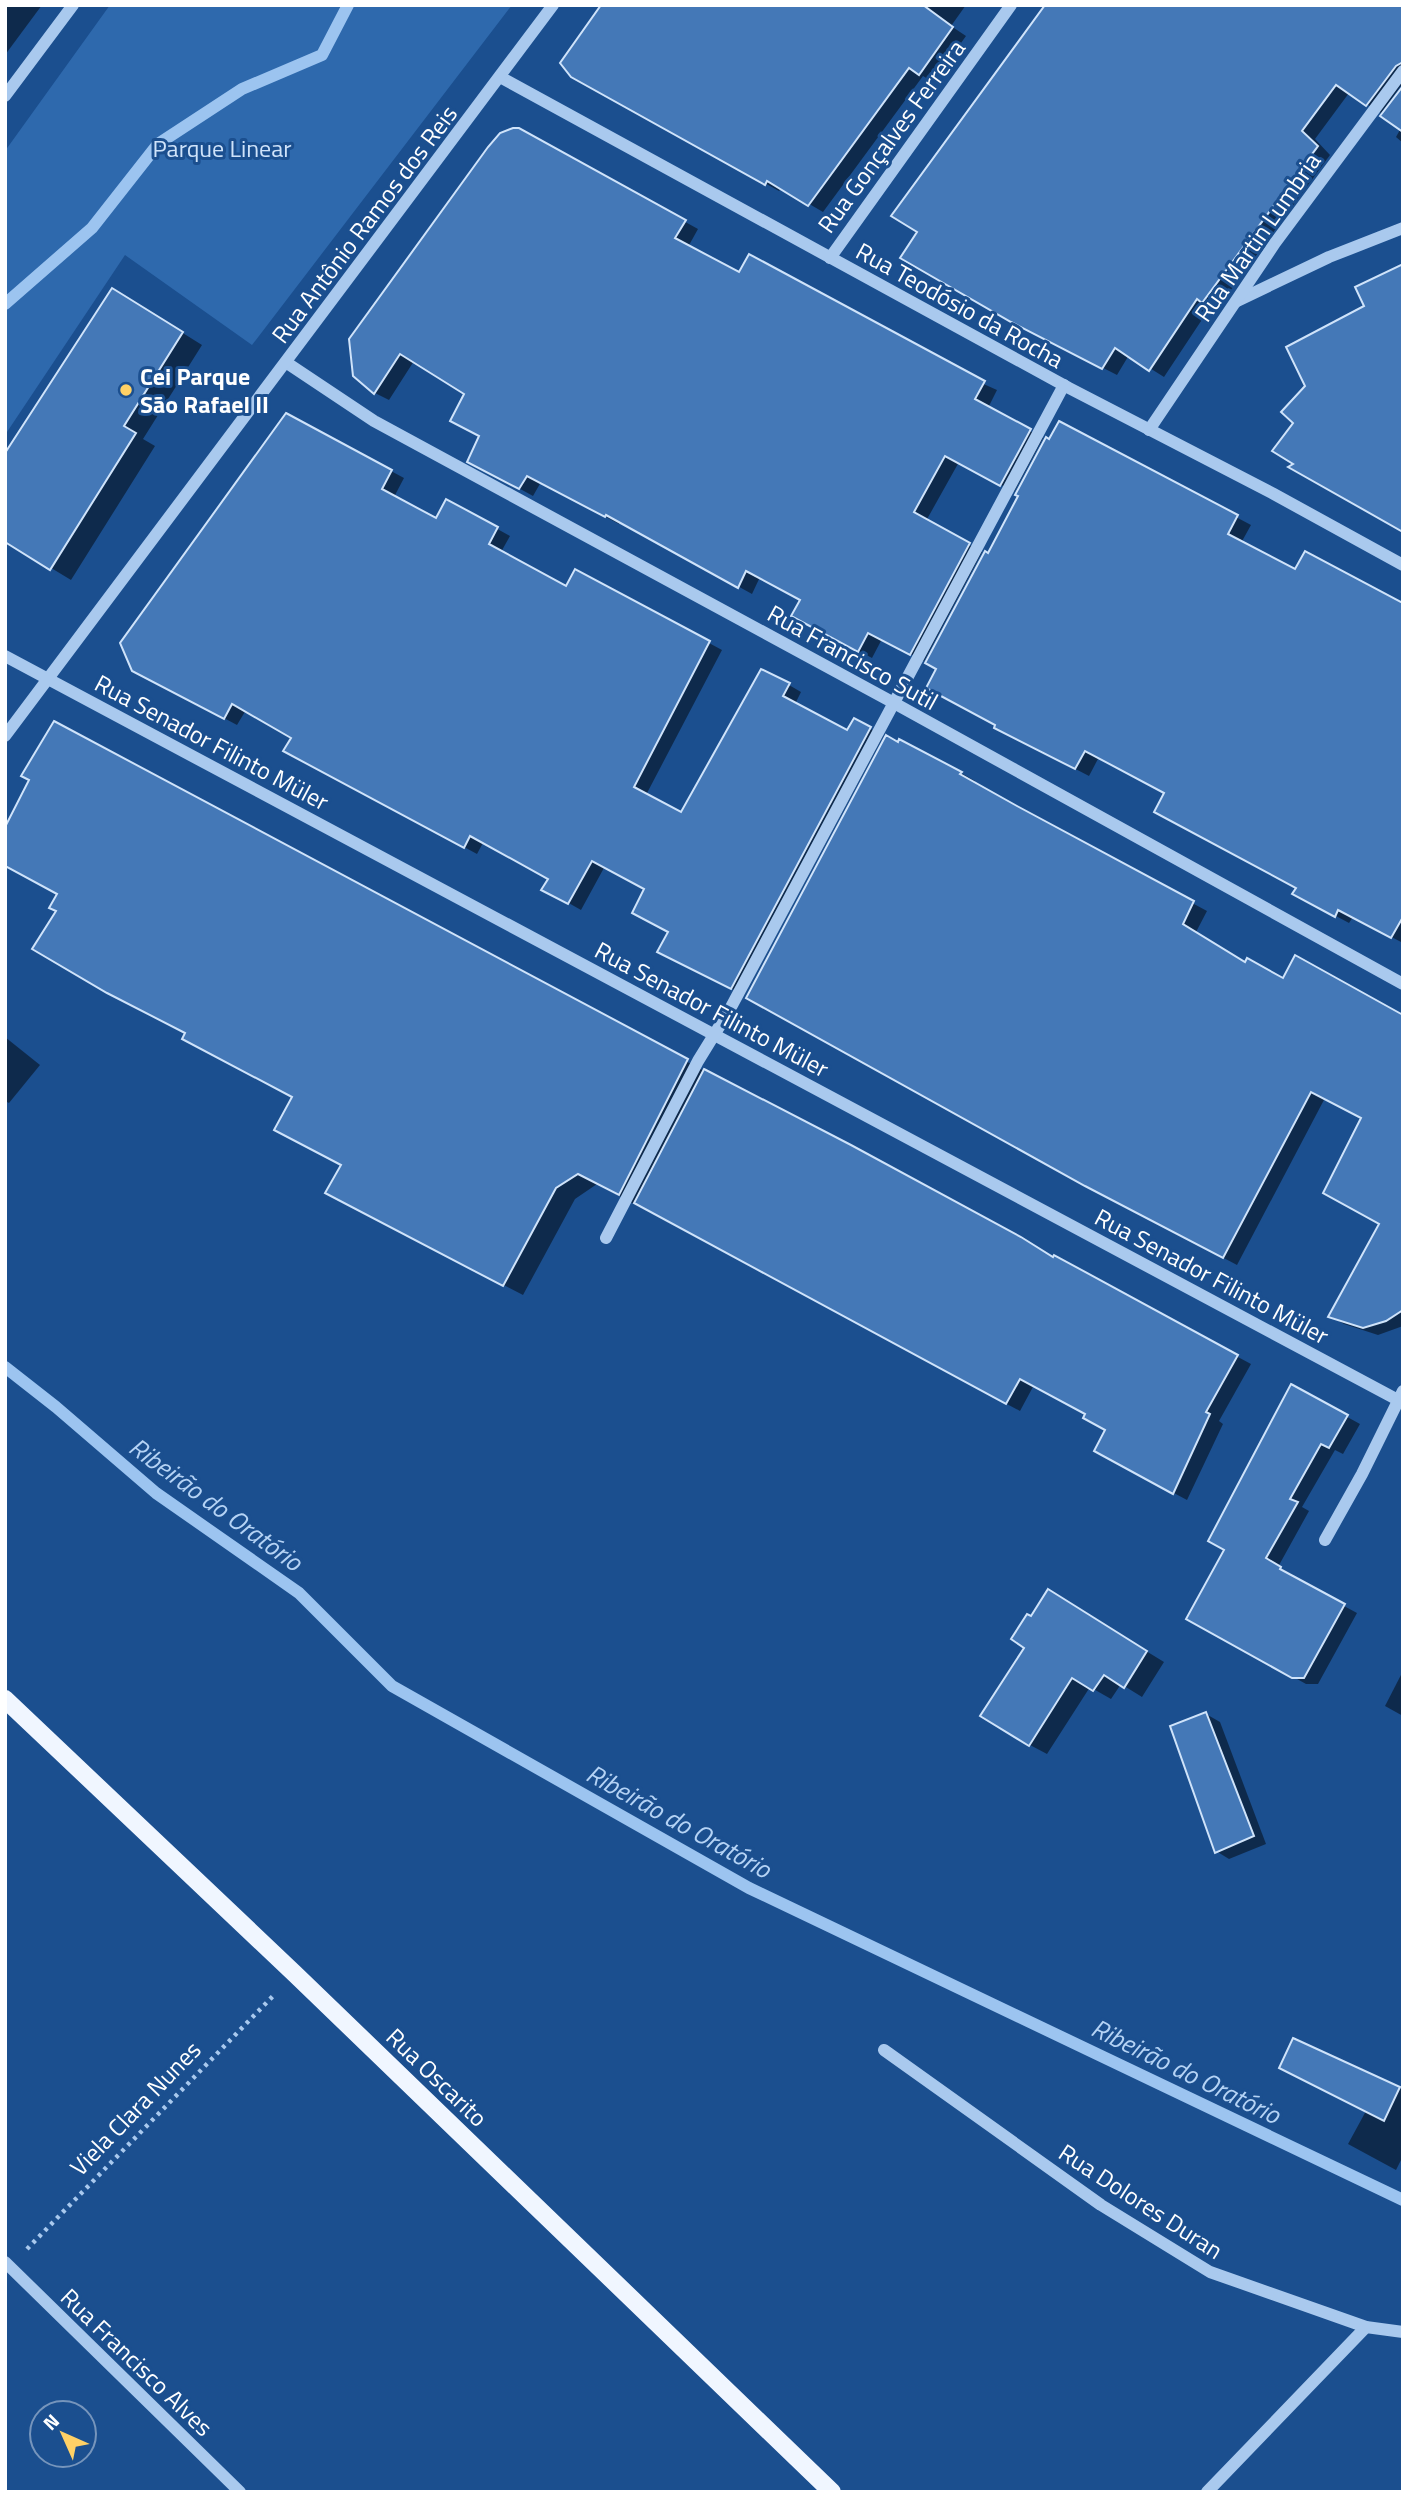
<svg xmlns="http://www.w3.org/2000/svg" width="1408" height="2497" font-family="'Titillium Web',sans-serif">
  <rect width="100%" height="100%" fill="#1b4f8f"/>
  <polygon fill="#2e69ad" points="110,5 512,5 252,345 125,255 5,435 5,151"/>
  <g fill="#0007">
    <polygon points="5,5 42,5 5,55"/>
    <polygon points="601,5 966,5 951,26 966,36 933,82 923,76 823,212 782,188 779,191 587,84 562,63"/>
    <polygon points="1403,5 1403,83 1381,113 1349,93 1315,139 1330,155 1217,309 1211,306 1164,377 1129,355 1117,375 1027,329 919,232"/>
    <polygon points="1403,89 1403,143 1396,137 1401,128"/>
    <polygon points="519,130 698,229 688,247 739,275 997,390 988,408 1043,438 1014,492 959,462 926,521 982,552 924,661 882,639 872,658 807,623 802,600 760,577 752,594 620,521 619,524 541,482 533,496 469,461 482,436 466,393 414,361 389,400 375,393 354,375"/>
    <polygon points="133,302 202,345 143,439 155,446 71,580 5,540"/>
    <polygon points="1059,423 1251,525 1241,543 1296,571 1403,605 1403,943 1353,917 1349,923 1308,901 1298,888 1166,793 1099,757 1089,776 1010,735 989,555"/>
    <polygon points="391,471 404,478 394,497 436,520 447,501 510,536 501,552 567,588 709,643 722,650 646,795 681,814 789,685 801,692 795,704 848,733 855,720 883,736 744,995 672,958 670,932 646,889 605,866 581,910 544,889 550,878 484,841 477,854 298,757 293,737 246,710 237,725 147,677"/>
    <polygon points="55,723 1251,1364 1219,1421 1223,1424 1187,1500 1110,1459 1107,1430 1087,1414 1034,1385 1020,1411 597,1184 575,1199 523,1295 346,1203 343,1165 294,1097 187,1033 58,911 59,894 31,780"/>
    <polygon points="899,742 961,773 975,781 973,784 1016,808 1207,911 1195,934 1246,964 1284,981 1403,1016 1403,1326 1378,1335 1344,1324 1330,1316 1382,1224 1363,1118 1325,1098 1237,1265 1101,1193 898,744"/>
    <polygon points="5,1037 40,1065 9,1103 5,1101"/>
    <polygon points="1291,1386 1360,1424 1343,1454 1335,1450 1302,1507 1309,1511 1278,1567 1293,1575 1292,1578 1357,1613 1318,1684 1306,1684 1188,1618 1226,1550"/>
    <polygon points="1066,1602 1164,1662 1142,1697 1121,1684 1111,1699 1090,1687 1047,1754 1030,1745 1026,1647 1032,1619"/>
    <polygon points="1403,1671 1403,1716 1385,1706"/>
    <polygon points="1206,1714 1220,1722 1266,1844 1229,1859 1216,1851"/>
    <polygon points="1294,2040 1403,2090 1403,2156 1396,2170 1348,2144 1366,2111"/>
  </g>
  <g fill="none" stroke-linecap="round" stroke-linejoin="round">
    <g stroke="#9cc4f0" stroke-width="12">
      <polyline points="5,304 92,228 158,144 242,89 322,55 348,5"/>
      <polyline points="5,1367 56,1407 156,1493 299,1593 392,1686 749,1888 1403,2200"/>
    </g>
  </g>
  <g fill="#4478b7" stroke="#cfe3fa" stroke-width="2">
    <polygon points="601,5 923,5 953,27 919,75 909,68 808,206 767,181 765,185 571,77 560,63"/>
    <polygon points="1045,5 1403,5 1403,62 1396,66 1366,106 1336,85 1302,131 1318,146 1202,303 1197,299 1149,371 1115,348 1102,369 1011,322 900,258 917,232 891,216"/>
    <polygon points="1403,86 1403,132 1380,116"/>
    <polygon points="513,128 519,128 686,220 675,238 739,272 749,254 985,381 975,399 1031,429 1000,486 945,456 914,512 970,543 910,655 868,633 858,652 791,616 800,600 746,571 738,588 606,515 605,517 527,476 519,489 467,462 479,436 450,421 464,394 400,354 374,394 353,376 349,339 488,147 500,133"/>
    <polygon points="1403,264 1403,532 1288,467 1293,464 1272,451 1293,423 1281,412 1305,386 1286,347 1364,306 1355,287"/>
    <polygon points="112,288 183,332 124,426 136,433 50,570 5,542 5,453"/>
    <polygon points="286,413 392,470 382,489 436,518 446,499 498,527 489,544 566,586 575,569 710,641 634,787 681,812 761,669 790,683 783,696 847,730 854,718 871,727 731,989 657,952 668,932 632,913 644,889 592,861 568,904 541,890 548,879 470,836 464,848 283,751 291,738 232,704 224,719 132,671 120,643"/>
    <polygon points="1059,421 1238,515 1228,534 1295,569 1305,551 1403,603 1403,917 1391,938 1338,910 1335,917 1292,894 1296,888 1154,812 1164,793 1085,751 1075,769 994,728 995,725 926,688 936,669 925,663 985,551 988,553 1018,496 1015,495 1046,437 1049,439"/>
    <polygon points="54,721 688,1059 619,1195 578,1174 556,1188 503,1286 325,1193 341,1165 274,1130 292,1097 182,1039 185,1033 107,993 32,949 56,911 49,908 57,894 5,866 5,827 29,780 21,776"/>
    <polygon points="886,735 898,742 899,739 962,772 960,774 1017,806 1194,901 1183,924 1245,962 1247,958 1283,978 1295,955 1403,1015 1403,1310 1386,1321 1363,1328 1328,1317 1379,1224 1323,1193 1361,1118 1311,1092 1223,1258 1085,1186 746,998"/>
    <polygon points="704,1069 851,1145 1021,1237 1053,1257 1054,1255 1238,1355 1206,1412 1210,1414 1173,1494 1094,1451 1105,1430 1083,1418 1085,1414 1020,1379 1006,1404 634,1203"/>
    <polygon points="1291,1384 1348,1415 1329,1448 1321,1444 1290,1499 1298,1502 1266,1558 1281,1567 1280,1569 1345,1604 1304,1678 1292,1678 1186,1619 1224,1550 1208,1541"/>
    <polygon points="1048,1589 1147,1651 1124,1688 1104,1675 1093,1691 1072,1678 1029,1746 980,1716 1024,1648 1011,1639 1027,1614 1031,1616"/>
    <polygon points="1206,1712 1254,1836 1215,1853 1170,1726"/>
    <polygon points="1293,2038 1400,2087 1384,2121 1279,2068"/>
  </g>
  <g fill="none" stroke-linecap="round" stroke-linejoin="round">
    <polyline stroke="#a9c9ee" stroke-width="4.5" stroke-dasharray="3.5 5" stroke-linecap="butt" points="27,2249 275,1994"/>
    <g stroke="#a9c9ee" stroke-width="12">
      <polyline points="500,77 1069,388 1272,493 1403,565"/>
      <polyline points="5,96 73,5"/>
      <polyline points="830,258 1011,5"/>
      <polyline points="1237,301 1329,257 1403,228"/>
      <polyline points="287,363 374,421 894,703 1403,984"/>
      <polyline points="1149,430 1275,243 1403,71"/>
      <polyline points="5,656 1398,1400"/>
      <polyline points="5,736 553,5"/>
      <polyline points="606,1238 698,1061 730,1009 1064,385"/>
      <polyline points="1325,1540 1362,1474 1403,1391"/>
      <polyline points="884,2050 1101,2205 1210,2272 1366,2327 1403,2332"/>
      <polyline points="5,2262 240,2492"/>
      <polyline points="1207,2492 1366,2327"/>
    </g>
    <polyline stroke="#f0f6ff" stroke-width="18" points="5,1699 295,1974 832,2492"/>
  </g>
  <circle fill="#ffd166" stroke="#1b4f8f" stroke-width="2.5" cx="126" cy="390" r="7"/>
  <g text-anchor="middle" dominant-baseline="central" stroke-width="6" stroke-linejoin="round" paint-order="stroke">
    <g font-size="24" fill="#fff" stroke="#1b4f8f">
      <text transform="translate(891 136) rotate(-54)">Rua Gonçalves Ferreira</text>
      <text transform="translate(364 224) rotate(-53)">Rua Antônio Ramos dos Reis</text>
      <text transform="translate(1257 237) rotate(-55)">Rua Martin Lumbria</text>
      <text transform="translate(960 305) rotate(29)">Rua Teodósio da Rocha</text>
      <text transform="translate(853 657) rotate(29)">Rua Francisco Sutil</text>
      <text transform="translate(212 742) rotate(28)">Rua Senador Filinto Müler</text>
      <text transform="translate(712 1009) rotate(28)">Rua Senador Filinto Müler</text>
      <text transform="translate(1212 1276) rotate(28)">Rua Senador Filinto Müler</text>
      <text transform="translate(437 2077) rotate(44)">Rua Oscarito</text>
      <text transform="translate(135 2108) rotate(-46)">Viela Clara Nunes</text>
      <text transform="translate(1141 2201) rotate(33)">Rua Dolores Duran</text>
      <text transform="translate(137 2362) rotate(44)">Rua Francisco Alves</text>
    </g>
    <g font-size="24" fill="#cfe3fa" stroke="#1b4f8f">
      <text x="222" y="148">Parque Linear</text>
    </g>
    <g font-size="24" font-weight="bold" fill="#fff" stroke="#1b4f8f" text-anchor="start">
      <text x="140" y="376">Cei Parque<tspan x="140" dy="28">São Rafael II</tspan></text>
    </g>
    <g font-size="26" font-style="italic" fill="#b5d3f5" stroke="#1b4f8f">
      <text transform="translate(216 1504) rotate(36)">Ribeirão do Oratório</text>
      <text transform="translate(679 1821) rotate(29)">Ribeirão do Oratório</text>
      <text transform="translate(1186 2071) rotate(26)">Ribeirão do Oratório</text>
    </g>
  </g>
  <rect width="1408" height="2497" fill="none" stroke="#ffffff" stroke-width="14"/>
  <g transform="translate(63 2434) rotate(315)"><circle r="33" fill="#1b4f8f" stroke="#7695bc" stroke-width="2"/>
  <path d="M0-5L12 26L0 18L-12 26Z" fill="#ffd166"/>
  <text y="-10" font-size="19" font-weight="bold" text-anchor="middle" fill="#ffffff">N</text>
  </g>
</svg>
